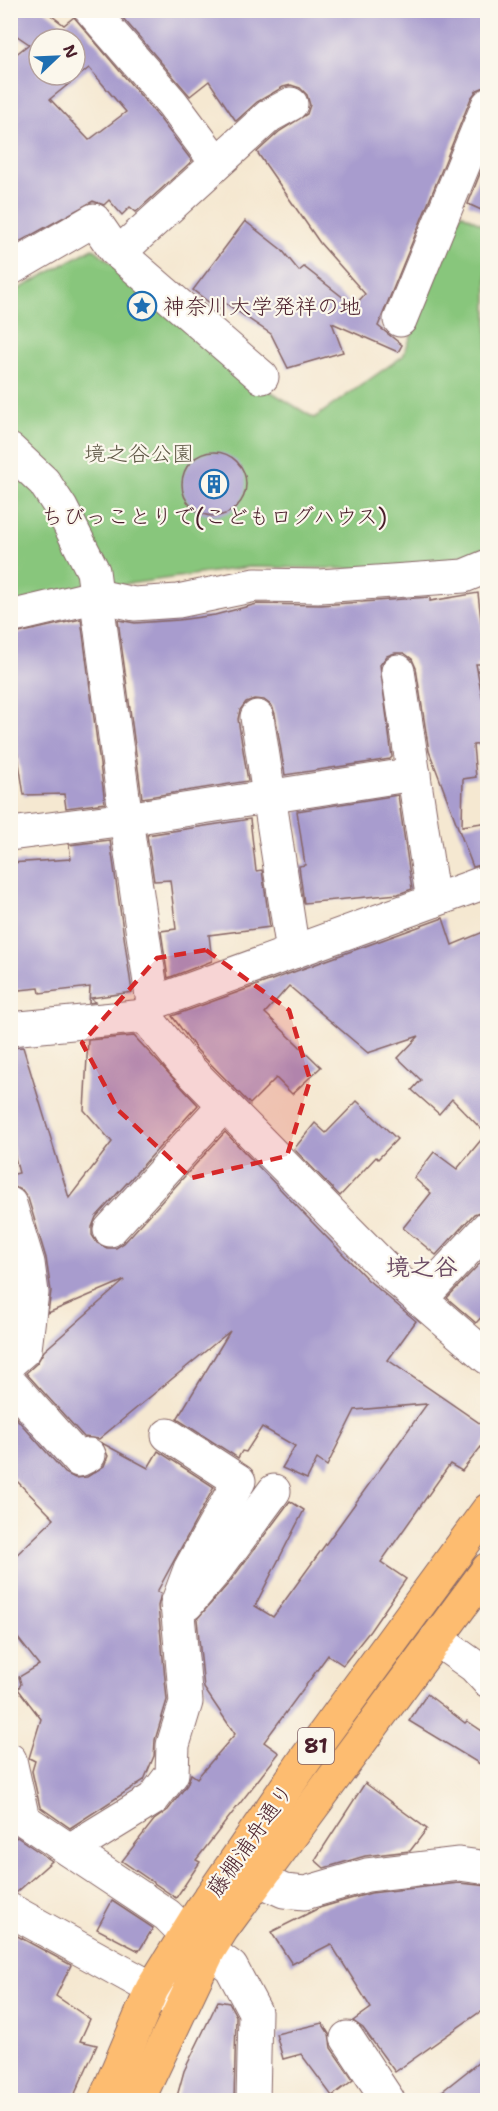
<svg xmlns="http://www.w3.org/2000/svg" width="498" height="2111" font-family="'Shantell Sans','Klee One',sans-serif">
  <rect width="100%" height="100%" fill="#fbf7ec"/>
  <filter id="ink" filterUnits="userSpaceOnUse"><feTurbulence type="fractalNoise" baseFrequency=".0167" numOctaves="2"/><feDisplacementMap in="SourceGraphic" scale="12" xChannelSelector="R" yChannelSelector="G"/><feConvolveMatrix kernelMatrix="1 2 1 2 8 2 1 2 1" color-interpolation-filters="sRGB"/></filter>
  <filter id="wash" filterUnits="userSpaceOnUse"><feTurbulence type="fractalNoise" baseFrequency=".008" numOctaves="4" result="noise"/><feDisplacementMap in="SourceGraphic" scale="24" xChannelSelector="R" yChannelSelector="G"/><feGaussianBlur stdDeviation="1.35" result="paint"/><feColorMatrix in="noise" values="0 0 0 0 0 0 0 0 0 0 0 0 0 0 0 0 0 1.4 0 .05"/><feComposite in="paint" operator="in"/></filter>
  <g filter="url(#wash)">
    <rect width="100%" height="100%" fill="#f5e8d1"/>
    <polygon fill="#88c67c" stroke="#697254" stroke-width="1.5" points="461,213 487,227 487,547 418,570 249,567 121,585 11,608 10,294 93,248 255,382 314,418 403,356"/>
    <g id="blocks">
      <g fill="#a89cce" fill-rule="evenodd">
        <path d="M10,10h34l20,15 10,-8 83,98 35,46 -56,51 -6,-5 -8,8 -13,-15 -5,5 -11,-4 -83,46v-188l19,-15 -19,-13zM39,39h36v36h-36zM89,68l37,44 -37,28 -39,-41z"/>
        <polygon points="116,10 488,10 487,86 477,90 471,98 378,326 402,345 398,352 332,323 343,352 288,368 271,334 225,303 219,310 193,290 245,221 282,250 299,271 304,267 354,306 365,294 320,243 257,152 280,131 307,114 310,105 307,95 300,88 291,85 283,87 257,102 236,121 209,81 190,96"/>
        <polygon points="481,171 488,174 488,213 468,204"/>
        <circle cx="214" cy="484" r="32"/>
        <polygon points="478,593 486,664 476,664 485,712 487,744 473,745 476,777 463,779 462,826 488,822 488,863 473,867 429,751 416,668 412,659 404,653 395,653 387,656 380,665 392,757 390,759 285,775 275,714 272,706 264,700 254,699 246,702 240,710 238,719 248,781 142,798 118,620 135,623 179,620 215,615 257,604 321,605 430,597 430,601"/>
        <polygon points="81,619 105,803 66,808 64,794 24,795 10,705 10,635"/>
        <polygon points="398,795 412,889 398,894 304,903 299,866 305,865 297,811"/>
        <polygon points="250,819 256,871 262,870 270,927 209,935 212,961 168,978 161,931 176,929 170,880 154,881 147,835"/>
        <polygon points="110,840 132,992 91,998 95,1002 89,1003 90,987 40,993 39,988 10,991 10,863 71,859 69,845"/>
        <polygon points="443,918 452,945 488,930 488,1209 474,1214 436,1255 403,1228 431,1193 414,1178 434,1152 457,1169 486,1134 452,1099 439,1114 412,1090 421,1080 398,1058 419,1036 368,1053 289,986 265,1013 321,1067 292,1094 276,1078 250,1104 197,1050 172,1016"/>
        <polygon points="134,1036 198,1105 96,1217 92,1227 92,1235 97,1243 107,1248 116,1248 124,1243 225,1132 368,1280 416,1321 388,1360 488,1429 488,1438 462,1471 450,1464 381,1562 406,1579 370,1631 343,1665 328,1655 264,1742 279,1753 196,1860 200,1862 176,1898 122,1861 154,1820 168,1810 187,1785 191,1774 197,1778 235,1734 204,1688 197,1619 229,1583 290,1501 304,1510 255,1606 273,1617 427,1404 355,1410 327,1466 317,1459 307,1479 282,1468 295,1446 262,1427 246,1452 242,1451 238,1458 177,1419 230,1331 99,1439 84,1437 26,1373 37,1363 44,1351 125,1280 48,1313 51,1291 46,1258 28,1198 22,1190 10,1186 10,1175 19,1173 10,1138 10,1048 23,1047 69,1198 112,1142 84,1110 88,1040"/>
        <polygon points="357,1101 397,1139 378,1159 376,1157 340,1196 294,1149 315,1123 326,1133"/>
        <polygon points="488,1255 488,1310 476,1323 447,1298"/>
        <polygon points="15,1417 65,1473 75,1478 87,1477 104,1466 108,1456 102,1443 148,1468 158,1451 214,1487 157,1592 161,1593 158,1606 167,1700 155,1740 154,1756 144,1780 70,1828 40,1807 32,1771 35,1761 29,1758 41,1719 18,1689 21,1684 19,1677 39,1665 10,1628 10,1561 54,1519 10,1474 10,1421"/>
        <polygon points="427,1694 465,1723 467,1721 488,1735 488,1769 409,1721"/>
        <polygon points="365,1783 427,1829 410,1851 365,1856 324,1868 315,1860"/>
        <polygon points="17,1837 52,1861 16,1893 10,1891 10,1841"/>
        <polygon points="459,1883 488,1886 488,2006 395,2072 363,2028 353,2021 371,2008 331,1944 292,1964 271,1932 319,1908 371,1893"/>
        <polygon points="112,1901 153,1928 139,1951 97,1929"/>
        <polygon points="10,1932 71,1965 56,1996 90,2019 80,2041 97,2045 72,2100 10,2100"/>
        <polygon points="218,2001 229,2003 236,2016 234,2100 176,2100 184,2071"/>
        <polygon points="322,2023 329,2034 331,2048 353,2080 332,2096 301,2054 283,2059 276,2034"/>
        <polygon points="488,2055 488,2100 431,2100"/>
      </g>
    </g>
  </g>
  <g filter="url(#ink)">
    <use href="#blocks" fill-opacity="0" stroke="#866565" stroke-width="1.5"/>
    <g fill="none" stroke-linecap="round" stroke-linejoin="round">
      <g stroke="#866565" stroke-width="35">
        <g id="minor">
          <polyline points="91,10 172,103 216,162"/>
          <polyline points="119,253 269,116 291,104"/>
          <polyline points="10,269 94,220 114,249 262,377"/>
          <polyline points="400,320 488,105"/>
          <polyline points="10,450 44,482 61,508 93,571 126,819 153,1003"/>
          <polyline points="10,617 98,596 134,604 178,601 255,585 320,586 464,576 488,566"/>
          <polyline points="398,671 433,901"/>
          <polyline points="257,717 293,952"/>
          <polyline points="10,834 126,819 414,774"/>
          <polyline points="145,1016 183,1063 392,1275 488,1358"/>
          <polyline points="145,1016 153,1003 488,881"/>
          <polyline points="10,1029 145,1016"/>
          <polyline points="10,1204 28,1263 32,1293 25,1349 10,1362"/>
          <polyline points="110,1230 224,1105"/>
          <polyline points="420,1300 488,1227"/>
          <polyline points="10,1383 79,1460 89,1455"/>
          <polyline points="187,1604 215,1571 274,1491"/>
          <polyline points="436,1639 474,1666 488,1681"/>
          <polyline points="10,1760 23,1819 167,1915 186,1934 231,1967 255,2012 253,2100"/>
          <polyline points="70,1850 153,1799 172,1774 173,1745 186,1702 177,1604 190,1569 239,1481 168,1435"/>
          <polyline points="260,1880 284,1891 305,1893 367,1875 459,1864 488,1868"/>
          <polyline points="10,1910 182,2005"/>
          <polyline points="347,2038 388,2100"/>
        </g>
      </g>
      <g stroke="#866565" stroke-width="35">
        <g id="major">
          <polyline points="105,2100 152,1989 200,1912 305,1760 488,1510"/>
          <polyline points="138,2100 209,1950 222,1929 488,1569"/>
        </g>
      </g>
      <use href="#minor" stroke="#fff" stroke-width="33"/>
      <use href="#major" stroke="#fdbc70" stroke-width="33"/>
    </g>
  </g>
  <path fill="#d62828" fill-opacity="0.2" stroke="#d62828" stroke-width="4.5" stroke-dasharray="12 8" stroke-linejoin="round" d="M206,950l83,60 21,70 -23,76 -96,22 -73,-68 -36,-67 75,-85z"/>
  <defs>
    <g id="sight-ring" transform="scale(1.5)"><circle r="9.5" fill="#fbf7ec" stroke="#1f6fb2" stroke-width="1.5"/><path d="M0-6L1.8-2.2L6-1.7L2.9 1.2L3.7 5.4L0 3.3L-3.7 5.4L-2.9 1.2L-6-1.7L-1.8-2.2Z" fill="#1f6fb2"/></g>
    <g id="building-ring" transform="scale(1.5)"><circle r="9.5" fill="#fbf7ec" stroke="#1f6fb2" stroke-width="1.5"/><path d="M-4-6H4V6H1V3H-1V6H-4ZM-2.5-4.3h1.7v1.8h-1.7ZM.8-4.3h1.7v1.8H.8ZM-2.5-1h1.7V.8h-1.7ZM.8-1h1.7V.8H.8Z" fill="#1f6fb2"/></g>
  </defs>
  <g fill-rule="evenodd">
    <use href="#sight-ring" x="142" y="306"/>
    <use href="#building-ring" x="214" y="484"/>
  </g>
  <g text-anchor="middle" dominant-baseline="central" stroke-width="4.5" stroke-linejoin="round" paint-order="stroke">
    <rect fill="#fbf7ec" stroke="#7f6065" stroke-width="1.5" x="298" y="1728" width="36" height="36" rx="4.5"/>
    <g font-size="21" font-weight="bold" fill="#4a1f2b">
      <text x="316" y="1746">81</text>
    </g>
    <g font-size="22" fill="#4a1f2b" stroke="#fbf7ec" text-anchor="start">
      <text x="163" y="306">神奈川大学発祥の地</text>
      <text x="214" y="516" text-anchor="middle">ちびっことりで(こどもログハウス)</text>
    </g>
    <g font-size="22" fill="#605947" stroke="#fbf7ec">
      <text x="139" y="453">境之谷公園</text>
    </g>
    <g font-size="22" fill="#4a1f2b" stroke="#fbf7ec">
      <text transform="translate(250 1840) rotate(-55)">藤棚浦舟通り</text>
    </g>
    <g font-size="24" font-weight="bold" fill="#6b4b64" stroke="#fbf7ec">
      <text x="422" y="1267">境之谷</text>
    </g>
  </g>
  <rect width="498" height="2111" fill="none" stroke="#fbf7ec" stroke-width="36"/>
  <g transform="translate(57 57) rotate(67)"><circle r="28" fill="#fbf7ec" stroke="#b4a19f" stroke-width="1.5"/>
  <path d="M0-4.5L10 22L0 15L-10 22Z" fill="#1f6fb2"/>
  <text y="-9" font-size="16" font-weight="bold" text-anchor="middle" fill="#4a1f2b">N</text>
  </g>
</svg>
